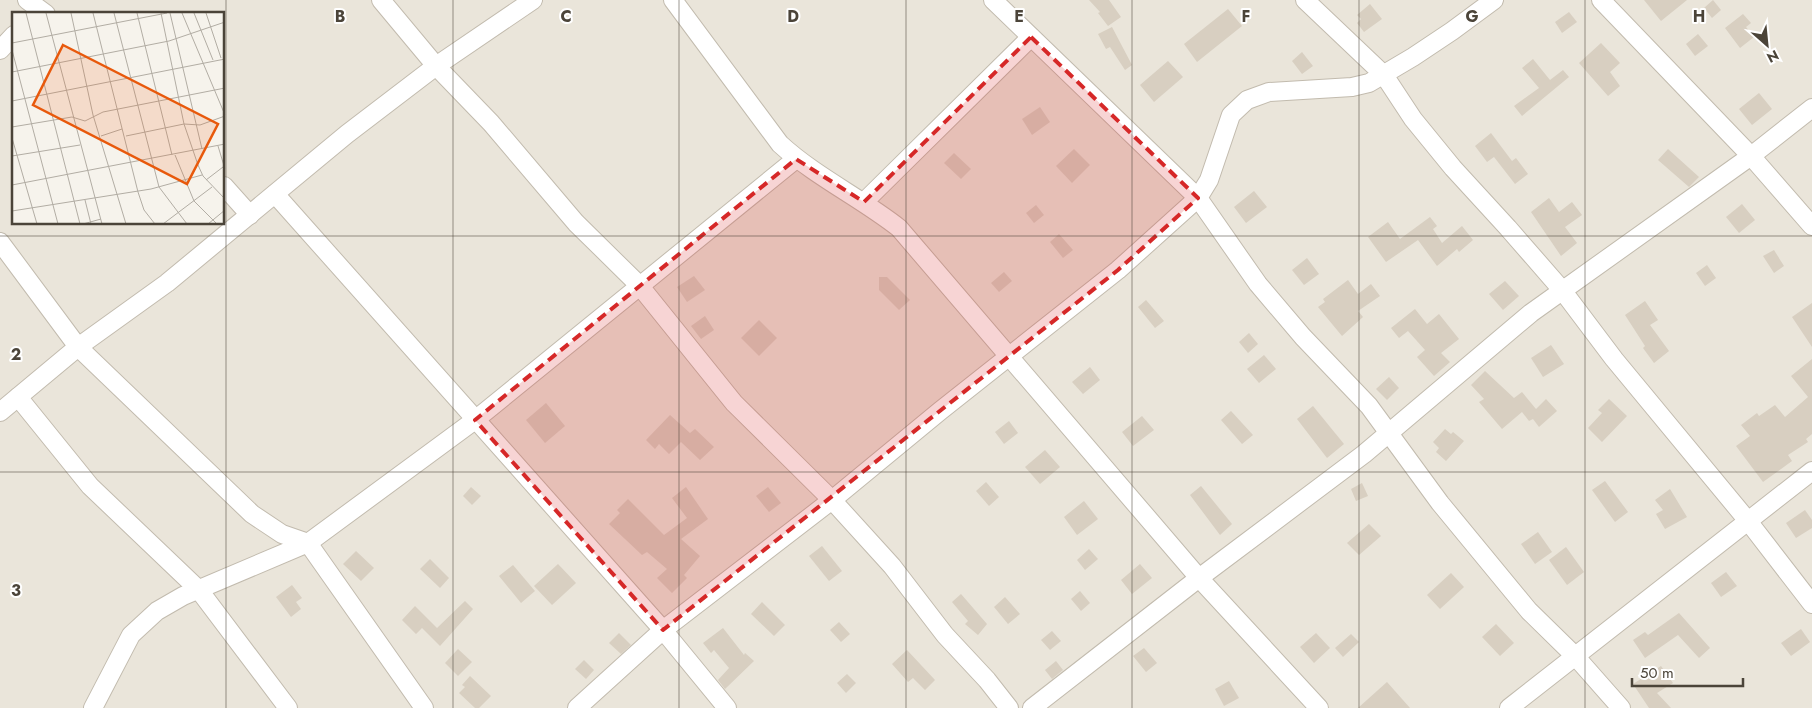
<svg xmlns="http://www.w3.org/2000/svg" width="1812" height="708" font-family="Jost,sans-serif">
  <rect width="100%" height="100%" fill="#f6f3ec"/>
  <path fill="#eae5da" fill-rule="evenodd" d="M0,0h1812v708h-1812zM14,14h210v210h-210z"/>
  <g fill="#d8cfc1">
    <polygon points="1089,0 1109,0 1121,17 1108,26 1098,13 1100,12"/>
    <polygon points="1644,0 1687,0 1661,21"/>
    <polygon points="1713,0 1721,10 1712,18 1704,8"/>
    <polygon points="1370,4 1382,19 1364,32 1357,23 1361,19 1357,15"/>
    <polygon points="1228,9 1242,26 1197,62 1184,44"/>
    <polygon points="1569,12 1577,22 1562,33 1555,22"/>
    <polygon points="1743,14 1751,23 1746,27 1754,37 1740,48 1725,28"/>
    <polygon points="1112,27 1132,65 1125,70 1110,47 1106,49 1098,34"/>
    <polygon points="1698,34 1708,46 1695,56 1686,44"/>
    <polygon points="1601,43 1620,63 1610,72 1620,86 1608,96 1579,63"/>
    <polygon points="1302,52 1313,66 1302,74 1292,61"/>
    <polygon points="1533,59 1550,80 1563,70 1569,77 1522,116 1514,106 1539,88 1522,68"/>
    <polygon points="1168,61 1183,77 1154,102 1140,85"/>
    <polygon points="1759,93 1772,109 1752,125 1739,109"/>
    <polygon points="1040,107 1050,122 1032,135 1022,119"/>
    <polygon points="1491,133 1512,161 1516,158 1528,174 1515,184 1494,157 1487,162 1475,146"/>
    <polygon points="1074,149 1090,165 1072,183 1056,166"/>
    <polygon points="1668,149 1699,177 1689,187 1658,160"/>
    <polygon points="954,153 971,169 961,179 944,163"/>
    <polygon points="1254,191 1267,207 1246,223 1234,207"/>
    <polygon points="1549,198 1559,212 1572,202 1582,215 1565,227 1577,243 1561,256 1531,212"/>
    <polygon points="1742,204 1755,220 1739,233 1726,217"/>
    <polygon points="1036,205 1044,215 1034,223 1026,213"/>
    <polygon points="1430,217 1437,226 1433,229 1442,243 1462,226 1473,240 1459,252 1457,249 1437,266 1418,240 1386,262 1368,237 1388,222 1400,239"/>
    <polygon points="1059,234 1073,250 1063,258 1050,242"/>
    <polygon points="1774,250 1784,266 1774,273 1763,256"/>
    <polygon points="1307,258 1319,274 1304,285 1292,270"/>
    <polygon points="1707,265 1716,278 1705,286 1696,273"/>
    <polygon points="1004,272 1012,281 999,292 991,283"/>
    <polygon points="694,276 705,290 687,302 677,287"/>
    <polygon points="879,277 887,277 910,300 899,310 879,290"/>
    <polygon points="1348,280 1358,294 1371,284 1380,296 1358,311 1363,317 1342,336 1318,307 1325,302 1323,299"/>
    <polygon points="1505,281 1519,296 1503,310 1489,294"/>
    <polygon points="1146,300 1164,321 1155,328 1138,307"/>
    <polygon points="1645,301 1658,320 1650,325 1669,351 1654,363 1643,348 1645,346 1625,315"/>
    <polygon points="1812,303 1812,347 1792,317"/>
    <polygon points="1415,309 1427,324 1439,314 1459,339 1441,353 1450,362 1434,376 1417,357 1425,350 1408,331 1399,338 1391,328"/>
    <polygon points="705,316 714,330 701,339 691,326"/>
    <polygon points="759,320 777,338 759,356 741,338"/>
    <polygon points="1249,333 1258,344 1248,353 1239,342"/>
    <polygon points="1551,345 1564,364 1543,377 1531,358"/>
    <polygon points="1264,355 1276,369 1259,383 1247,369"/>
    <polygon points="1812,359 1812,434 1806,439 1808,442 1788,455 1792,461 1763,482 1736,446 1750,436 1741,425 1757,413 1759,416 1775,405 1785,417 1808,397 1791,376"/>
    <polygon points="1090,367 1100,380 1083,394 1072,382"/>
    <polygon points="1485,371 1514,398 1522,392 1536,409 1546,399 1557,411 1539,427 1533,419 1529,421 1522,412 1502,429 1479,402 1484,399 1471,385"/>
    <polygon points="1389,377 1399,388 1387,400 1376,389"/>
    <polygon points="1609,399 1627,416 1602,442 1588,428 1602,413 1598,410"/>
    <polygon points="546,403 565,426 545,443 526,420"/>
    <polygon points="1313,406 1344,444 1327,458 1297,419"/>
    <polygon points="1231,411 1253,435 1242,444 1221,420"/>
    <polygon points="670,415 690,433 695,429 714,447 700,460 681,442 669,454 659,444 655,449 646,440"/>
    <polygon points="1142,416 1154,430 1133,446 1122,432"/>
    <polygon points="1009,421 1018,433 1004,444 995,432"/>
    <polygon points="1445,429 1451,434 1453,432 1464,441 1446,461 1436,452 1439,448 1433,442"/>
    <polygon points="1045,450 1060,467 1040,484 1025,467"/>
    <polygon points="1605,481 1628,512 1615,522 1592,490"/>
    <polygon points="986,482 999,497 989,506 976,491"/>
    <polygon points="1362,483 1368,496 1356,501 1351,489"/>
    <polygon points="1201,486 1232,524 1220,535 1190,495"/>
    <polygon points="471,487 481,496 472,505 463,496"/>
    <polygon points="686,487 708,519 681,539 700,556 684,575 687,578 672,593 657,578 667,569 647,552 642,555 609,524 620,513 617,510 628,499 664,535 687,518 672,498"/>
    <polygon points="768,487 781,503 769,512 756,496"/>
    <polygon points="1670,489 1687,517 1665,529 1656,514 1663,510 1655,500"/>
    <polygon points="1084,501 1098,519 1077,535 1064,517"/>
    <polygon points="1805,510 1812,520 1812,528 1796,538 1786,523"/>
    <polygon points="1369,524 1381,536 1359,555 1347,543"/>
    <polygon points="1538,532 1552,552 1535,564 1521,544"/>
    <polygon points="822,546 842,571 829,581 809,556"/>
    <polygon points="1566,547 1584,572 1567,585 1549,560"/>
    <polygon points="1089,549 1098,559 1085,570 1077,560"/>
    <polygon points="356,551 374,568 361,581 343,564"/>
    <polygon points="430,559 449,578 440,588 420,569"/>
    <polygon points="558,564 576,583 552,605 534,586"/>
    <polygon points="1140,564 1152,578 1132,594 1121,580"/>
    <polygon points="513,565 535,591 521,603 499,576"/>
    <polygon points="1726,572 1737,586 1721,597 1711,583"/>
    <polygon points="1451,573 1464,587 1440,609 1427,595"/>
    <polygon points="292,585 302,598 296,602 301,609 291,617 276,597"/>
    <polygon points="1080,591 1090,603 1081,611 1071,599"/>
    <polygon points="961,594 987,624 978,635 965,624 968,621 952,602"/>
    <polygon points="1005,597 1020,614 1008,624 994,607"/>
    <polygon points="465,601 473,609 440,646 422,628 416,634 402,620 415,606 437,628"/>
    <polygon points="762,602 785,625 774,636 751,614"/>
    <polygon points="1679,613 1710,648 1699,658 1678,635 1645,658 1633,640 1645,632 1648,635"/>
    <polygon points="839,622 850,634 841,642 830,630"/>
    <polygon points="1496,624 1514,643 1500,656 1482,637"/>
    <polygon points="723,628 744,655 745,653 754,661 725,689 718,680 729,668 714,650 711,653 703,643"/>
    <polygon points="1801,629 1810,642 1791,656 1781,643"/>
    <polygon points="1052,631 1061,641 1050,650 1041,640"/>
    <polygon points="619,633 631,645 621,654 609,643"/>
    <polygon points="1316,633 1330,648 1314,663 1300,647"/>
    <polygon points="1351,634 1359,642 1343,657 1335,648"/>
    <polygon points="1144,648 1157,663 1146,672 1133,656"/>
    <polygon points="458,649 472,662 458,676 445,663"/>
    <polygon points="907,650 935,680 925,690 913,678 908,682 892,664"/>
    <polygon points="584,660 594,670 586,679 575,669"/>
    <polygon points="1056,661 1063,670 1052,679 1045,670"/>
    <polygon points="1661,666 1673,683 1657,693 1671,708 1649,708 1633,684"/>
    <polygon points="847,674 856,683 846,693 837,683"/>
    <polygon points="470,676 491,696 479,708 475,708 459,693 465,687 462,685"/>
    <polygon points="1229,681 1239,698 1224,706 1215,689"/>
    <polygon points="1387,682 1410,708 1358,708"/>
  </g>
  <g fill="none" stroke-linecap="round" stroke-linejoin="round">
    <g stroke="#c2bbae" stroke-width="20">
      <g id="minor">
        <polyline points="27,0 46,14"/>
        <polyline points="381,0 436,66 491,123 576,223 639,285 734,403 832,500 892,566 945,635 987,680 1009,708"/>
        <path d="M673,0l107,144c36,33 81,54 119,84l300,350 120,130"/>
        <polyline points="993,0 1198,198 1258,284 1303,337 1369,406 1440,503 1529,611 1576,657 1621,708"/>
        <polyline points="1305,0 1384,75 1413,119 1453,168 1508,228 1562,290 1614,359 1748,521 1812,604"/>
        <polyline points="1601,0 1751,156 1812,226"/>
        <polyline points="0,50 14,35"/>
        <polyline points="224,186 250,215"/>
        <polyline points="275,194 663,630 727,708"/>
        <polyline points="864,202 1031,37"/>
        <polyline points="0,242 78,347 252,514 282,534 308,543 424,708"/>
        <polyline points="18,397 90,486 199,590 288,708"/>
        <polyline points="0,412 78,347 167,283 347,134 436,66 533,0"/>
        <polyline points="93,708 131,635 157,611 183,596 308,543 475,420 796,159"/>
        <polyline points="577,708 663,630 832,500 940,411 1118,270 1198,198 1209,180 1231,115 1247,100 1269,92 1352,87 1369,83 1413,57 1452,31 1494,0"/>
        <polyline points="1032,708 1199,578 1364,454 1531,313 1751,156 1812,108"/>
        <polyline points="1509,708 1812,471"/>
      </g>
    </g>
    <use href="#minor" stroke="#fff" stroke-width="18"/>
  </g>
  <path fill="#d62828" fill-opacity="0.2" stroke="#d62828" stroke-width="4" stroke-dasharray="10 6" stroke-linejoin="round" d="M1031,37l167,161 -80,72 -455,360 -188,-210 321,-261 68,43z"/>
  <path fill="none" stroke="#4b4439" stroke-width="1" stroke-opacity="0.55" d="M226,0v708M453,0v708M679,0v708M906,0v708M1132,0v708M1359,0v708M1585,0v708M0,236h1812M0,472h1812"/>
  <g transform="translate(12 12)">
    <rect width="212" height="212" fill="#f6f3ec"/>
    <path fill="none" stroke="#b2ada4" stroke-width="1" d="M14,1l54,211M34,1l56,211M59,1l22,102 33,109M81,1l45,179 6,18 11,14M102,1l45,174 28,37M125,1l35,142M149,1l23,111 14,41 5,11 22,23M158,1l32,136M170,1l43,102M182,1l19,47M194,1l15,45M0,31l155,-30M0,38l46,174M0,60l157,-31 56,-19M0,89l213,-42M0,115l60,-10 13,4 18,-9 122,-24M89,124l21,-7M114,124l58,-12 16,1 25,-9M0,126l25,86M206,134l7,23M163,143l19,46 23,23M0,144l68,-11M194,168l17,-13M0,173l213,-41M73,188l6,24M0,199l139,-22 51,-14M71,212l18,-5M151,212l49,-37M196,212l17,-14"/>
    <path fill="#e8590c" fill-opacity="0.15" stroke="#e8590c" stroke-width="2.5" d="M51,33l155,79 -31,60 -154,-79z"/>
    <rect width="212" height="212" fill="none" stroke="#4b4439" stroke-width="2.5"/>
  </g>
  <g font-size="16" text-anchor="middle" font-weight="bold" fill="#4b4439" stroke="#fff" stroke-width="4" stroke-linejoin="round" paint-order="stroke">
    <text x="340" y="22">B</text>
    <text x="566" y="22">C</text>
    <text x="793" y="22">D</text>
    <text x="1019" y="22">E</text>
    <text x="1246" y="22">F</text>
    <text x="1472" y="22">G</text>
    <text x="1699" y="22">H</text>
    <text x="16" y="360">2</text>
    <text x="16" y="596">3</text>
  </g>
  <g transform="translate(1767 45) rotate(153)" stroke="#ffffff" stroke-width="4" paint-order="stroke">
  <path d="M0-4L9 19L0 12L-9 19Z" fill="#4b4439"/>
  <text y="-8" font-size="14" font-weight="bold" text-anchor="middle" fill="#4b4439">N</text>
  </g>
  <path d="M1632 678v8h111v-8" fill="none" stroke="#4b4439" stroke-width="2.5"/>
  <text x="1640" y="678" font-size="15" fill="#4b4439" stroke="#ffffff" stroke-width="4" paint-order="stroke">50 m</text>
</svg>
